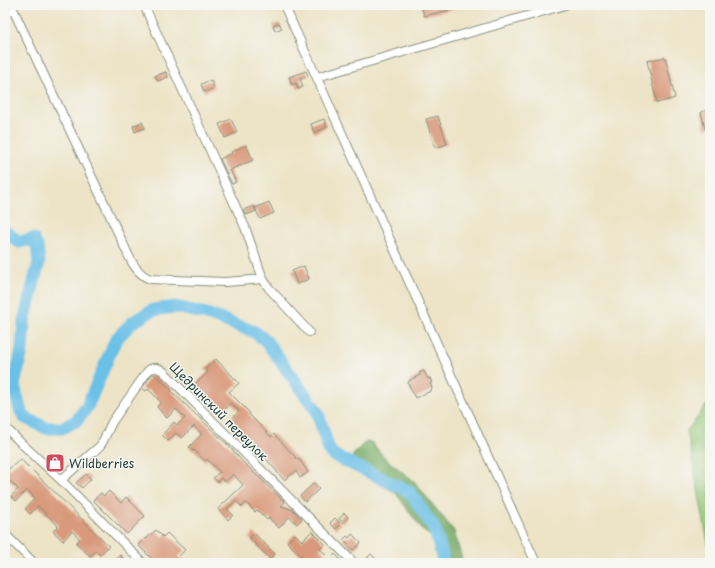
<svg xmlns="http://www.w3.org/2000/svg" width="715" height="568" font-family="'Playpen Sans',sans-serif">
  <rect width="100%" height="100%" fill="#f6f6f2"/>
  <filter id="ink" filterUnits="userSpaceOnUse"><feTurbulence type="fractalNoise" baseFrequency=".025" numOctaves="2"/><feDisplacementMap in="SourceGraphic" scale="8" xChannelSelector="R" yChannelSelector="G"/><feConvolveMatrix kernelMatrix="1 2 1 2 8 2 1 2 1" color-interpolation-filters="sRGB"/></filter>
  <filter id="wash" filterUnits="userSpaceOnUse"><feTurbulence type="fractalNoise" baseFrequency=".012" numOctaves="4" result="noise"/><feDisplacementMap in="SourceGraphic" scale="16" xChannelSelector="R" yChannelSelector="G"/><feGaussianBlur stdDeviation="0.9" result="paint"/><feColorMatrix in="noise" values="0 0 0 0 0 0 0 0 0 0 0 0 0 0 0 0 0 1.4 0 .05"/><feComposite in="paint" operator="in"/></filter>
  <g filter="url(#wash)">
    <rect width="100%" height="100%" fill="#ede4c7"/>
    <polygon fill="#95c777" stroke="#5a8256" points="710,400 710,554 687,431"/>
    <polygon fill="#78ac68" stroke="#4c744e" points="366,441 371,442 387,460 413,480 454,531 463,563 436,563 437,561 432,537 423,531 395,492 353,470 353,455"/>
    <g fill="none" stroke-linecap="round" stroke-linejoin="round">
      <polyline stroke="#6ac0e7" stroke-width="13" points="5,231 19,242 33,239 37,246 39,262 24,321 22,350 14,385 20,409 24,417 46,428 62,428 76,421 87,407 116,339 133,322 153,310 175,307 207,314 255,332 266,341 317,411 329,450 335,456 410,492 434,528 442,554 442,563"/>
    </g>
    <g id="blocks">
      <g fill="#d9997a">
        <polygon points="421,5 462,5 462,7 424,16"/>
        <polygon points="279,23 282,28 275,31 273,25"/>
        <polygon points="665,57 675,98 657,103 647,61"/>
        <polygon points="306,71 308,76 300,79 303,87 298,89 296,83 292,85 289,77"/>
        <polygon points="166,72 168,77 158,81 155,76"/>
        <polygon points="211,80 214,88 204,92 201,84"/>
        <polygon points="710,109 710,128 705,129 701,112"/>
        <polygon points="438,116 447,144 435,148 426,119"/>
        <polygon points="231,119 237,132 225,138 219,124"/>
        <polygon points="324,119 327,127 314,133 311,124"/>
        <polygon points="142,122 145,128 135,132 133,126"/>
        <polygon points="246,145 253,160 230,170 236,182 232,184 220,159 232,153 231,152"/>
        <polygon points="269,202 274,213 260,219 255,208"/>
        <polygon points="254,206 256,211 246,215 243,210"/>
        <polygon points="304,266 309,279 297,284 292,271"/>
        <polygon points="216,359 239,383 229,392 250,413 249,414 271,437 274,434 298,460 299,459 308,472 300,478 296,471 284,480 263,455 230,421 239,411 231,403 222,413 195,384 208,372 205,369"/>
        <polygon points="424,371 428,379 430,378 432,383 430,383 432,388 431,391 415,398 408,383 410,380 420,375 419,373"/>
        <polygon points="152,374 154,374 161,380 172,390 171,391 228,445 244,463 285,502 281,506 293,510 302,519 297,524 289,517 279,528 269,518 267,520 257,510 255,512 246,503 242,507 236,501 227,509 233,515 228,520 218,509 243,485 233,474 225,482 221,478 218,482 213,478 220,472 207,459 205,461 194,450 193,451 189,447 202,434 194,426 182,438 176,433 168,441 162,435 174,422 177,425 185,418 176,409 167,418 157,407 161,402 148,389 146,391 142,388"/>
        <polygon points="48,457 63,462 61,469 54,466 48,460"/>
        <polygon points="21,459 27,466 28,466 109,546 100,555 96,551 90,556 76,543 80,539 72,531 63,541 53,531 58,526 38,506 30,514 25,509 35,498 27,490 16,501 11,496 18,489 5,476 5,463 9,469"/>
        <polygon points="86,474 91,479 82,488 76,483"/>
        <polygon points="314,483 319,489 305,502 300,496"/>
        <polygon points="109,491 121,503 126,497 145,516 127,534 93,500 101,493 104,496"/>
        <polygon points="344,513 348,517 343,523 339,519"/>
        <polygon points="335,518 341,524 336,529 330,523"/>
        <polygon points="156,530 163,537 167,533 185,550 178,557 185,563 156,563 138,545 145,538 146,539"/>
        <polygon points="312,531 325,544 320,549 330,559 335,554 341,560 338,563 312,563 309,560 307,563 304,563 300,559 302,557 287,542 295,534 302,541"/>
        <polygon points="254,533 275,554 270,559 249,538"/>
        <polygon points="352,534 361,543 353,550 343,540 347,536 349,538"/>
        <polygon points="371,554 380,563 362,563"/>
        <polygon points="120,555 128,563 113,563"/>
      </g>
    </g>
  </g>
  <g filter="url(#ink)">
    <use href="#blocks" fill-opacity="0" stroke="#86907e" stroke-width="1"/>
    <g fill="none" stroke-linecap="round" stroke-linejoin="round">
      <g stroke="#86907e" stroke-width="10">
        <g id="minor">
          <path d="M11,5l110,234c7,15 13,34 29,40l75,3 38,-3"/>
          <polyline points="144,5 245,227 263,279 268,287 309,332"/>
          <polyline points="284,5 536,563"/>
          <polyline points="317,77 565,5"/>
          <polyline points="5,427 22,444 61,480 143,563"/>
          <path d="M61,480l39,-34 3,-5 9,-19 35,-50c5,-6 10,-5 16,-1l191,192"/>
          <polyline points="5,534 34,563"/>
        </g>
      </g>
      <use href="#minor" stroke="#fff" stroke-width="8"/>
    </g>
  </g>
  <defs>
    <g id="shop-square" transform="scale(1)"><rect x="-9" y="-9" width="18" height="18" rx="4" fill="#d1495b" stroke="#f6f6f2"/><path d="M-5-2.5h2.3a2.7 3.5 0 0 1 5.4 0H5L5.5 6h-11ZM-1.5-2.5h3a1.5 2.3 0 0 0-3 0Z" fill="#fff"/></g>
  </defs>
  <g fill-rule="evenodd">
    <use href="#shop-square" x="55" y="463"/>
  </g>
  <g text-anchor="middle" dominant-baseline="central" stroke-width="3" stroke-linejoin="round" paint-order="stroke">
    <g font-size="12" fill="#1f3d34" stroke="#f6f6f2">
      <text transform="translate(219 411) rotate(45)">Щедринский переулок</text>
    </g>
    <g font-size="12" fill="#1f3d34" stroke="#f6f6f2" text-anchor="start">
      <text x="69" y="463">Wildberries</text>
    </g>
  </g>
  <rect width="715" height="568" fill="none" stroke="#f6f6f2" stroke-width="20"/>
</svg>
